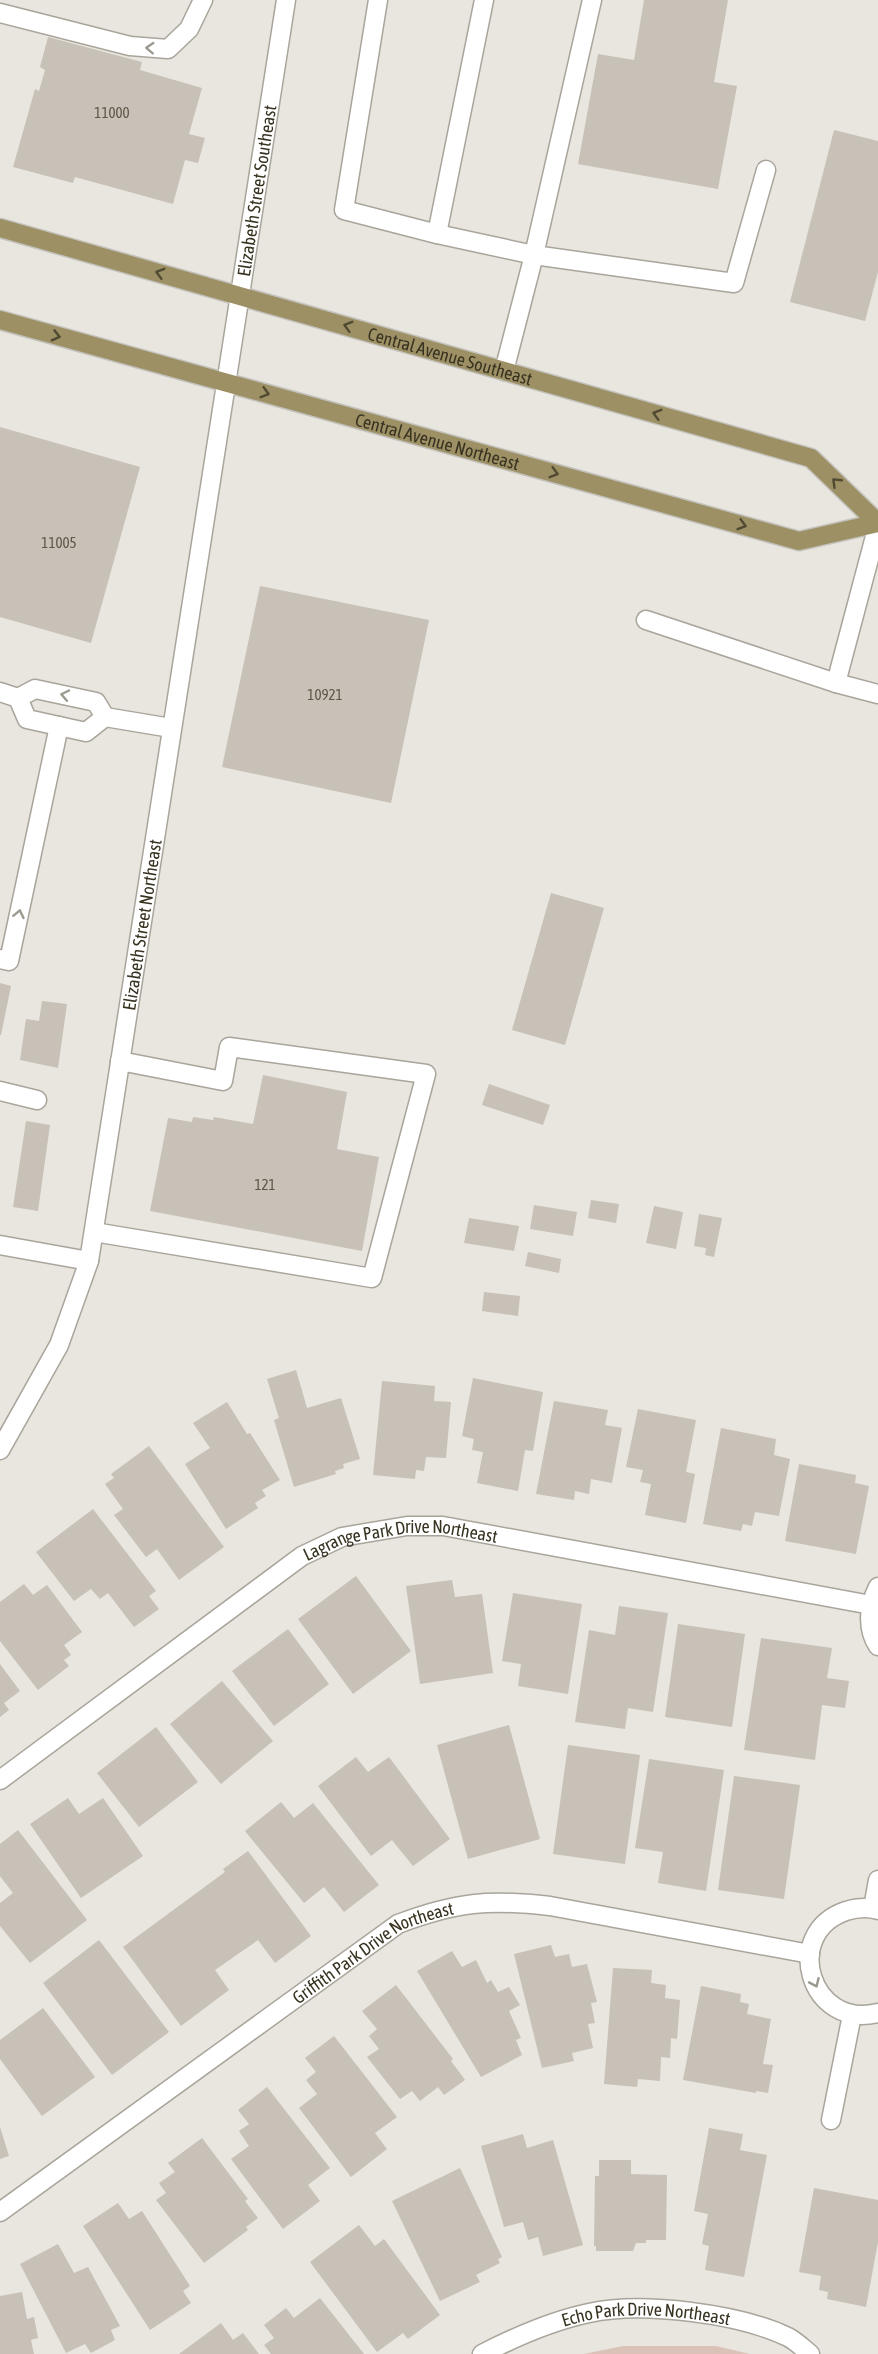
<svg xmlns="http://www.w3.org/2000/svg" width="878" height="2354" font-family="'Asap Condensed',sans-serif">
  <rect width="100%" height="100%" fill="#e9e5df"/>
  <polygon fill="#dac2b8" points="623,2346 716,2346 750,2354 584,2354"/>
  <g fill="#c7c1b7">
    <polygon points="644,0 728,0 714,82 737,86 718,189 578,164 598,54 634,60"/>
    <polygon points="48,37 142,62 140,70 202,88 189,134 205,138 198,163 185,160 173,204 75,177 73,183 13,167 35,89 39,91 45,70 40,67"/>
    <polygon points="834,130 878,141 878,272 865,321 790,302"/>
    <polygon points="0,427 140,467 91,643 0,617"/>
    <polygon points="260,586 429,620 391,803 222,767"/>
    <polygon points="551,893 604,908 565,1045 512,1030"/>
    <polygon points="0,983 11,986 1,1035 0,1035"/>
    <polygon points="42,1001 67,1004 58,1068 20,1060 26,1019 39,1021"/>
    <polygon points="263,1075 347,1092 337,1149 379,1157 362,1251 150,1211 168,1118 192,1122 193,1117 213,1120 214,1117 253,1124"/>
    <polygon points="489,1084 550,1105 543,1125 482,1105"/>
    <polygon points="26,1121 50,1125 38,1211 13,1207"/>
    <polygon points="591,1200 619,1204 616,1223 588,1218"/>
    <polygon points="534,1205 577,1212 573,1236 530,1229"/>
    <polygon points="654,1206 683,1212 676,1249 646,1243"/>
    <polygon points="699,1214 722,1218 714,1257 705,1255 706,1248 694,1246"/>
    <polygon points="469,1218 519,1226 514,1251 464,1243"/>
    <polygon points="528,1252 561,1259 559,1273 525,1266"/>
    <polygon points="484,1292 520,1296 518,1316 482,1311"/>
    <polygon points="296,1370 307,1408 341,1398 360,1459 343,1464 344,1468 335,1471 336,1474 294,1487 274,1420 279,1418 267,1379"/>
    <polygon points="473,1378 543,1392 533,1451 525,1450 518,1491 477,1483 483,1452 472,1450 474,1439 462,1436"/>
    <polygon points="382,1381 435,1386 434,1401 451,1402 446,1458 426,1457 424,1471 416,1470 415,1479 373,1475"/>
    <polygon points="554,1401 608,1410 605,1425 622,1428 612,1483 591,1479 589,1494 575,1491 574,1500 536,1494"/>
    <polygon points="227,1402 247,1434 250,1433 280,1480 262,1490 266,1496 255,1503 258,1508 226,1529 185,1464 210,1448 193,1423"/>
    <polygon points="638,1409 696,1420 686,1472 695,1474 686,1523 645,1515 651,1484 640,1482 643,1470 626,1467"/>
    <polygon points="721,1428 776,1439 774,1455 790,1459 779,1516 755,1512 752,1526 743,1524 741,1531 703,1524"/>
    <polygon points="149,1446 224,1547 179,1580 157,1549 146,1557 114,1515 123,1509 105,1484 114,1478 111,1474"/>
    <polygon points="799,1464 856,1475 855,1483 869,1486 856,1554 785,1541"/>
    <polygon points="93,1509 156,1591 149,1596 159,1609 134,1627 108,1593 100,1599 91,1589 74,1601 36,1552"/>
    <polygon points="356,1576 411,1651 353,1694 298,1619"/>
    <polygon points="452,1580 455,1597 482,1594 493,1673 420,1684 406,1586"/>
    <polygon points="24,1584 33,1595 47,1585 82,1632 64,1645 71,1655 64,1660 69,1666 38,1690 0,1641 0,1602"/>
    <polygon points="513,1593 582,1604 568,1694 518,1686 521,1664 502,1661"/>
    <polygon points="619,1606 668,1613 653,1712 628,1708 625,1729 575,1722 589,1630 615,1635"/>
    <polygon points="678,1624 745,1634 732,1727 665,1717"/>
    <polygon points="288,1629 329,1684 274,1726 232,1671"/>
    <polygon points="761,1638 832,1648 827,1678 849,1681 845,1708 822,1705 815,1760 744,1750"/>
    <polygon points="0,1664 20,1691 4,1703 9,1710 0,1717"/>
    <polygon points="222,1681 273,1741 221,1784 170,1724"/>
    <polygon points="509,1725 540,1839 468,1859 437,1745"/>
    <polygon points="156,1727 198,1782 139,1827 97,1773"/>
    <polygon points="568,1745 640,1755 625,1864 553,1854"/>
    <polygon points="356,1757 368,1772 389,1757 450,1839 413,1866 392,1840 371,1856 318,1786"/>
    <polygon points="649,1759 724,1770 706,1891 658,1883 663,1852 635,1848"/>
    <polygon points="734,1776 800,1785 784,1899 718,1890"/>
    <polygon points="68,1798 79,1814 103,1798 143,1856 81,1898 30,1824"/>
    <polygon points="281,1802 294,1818 313,1803 379,1885 344,1912 324,1887 304,1903 245,1831"/>
    <polygon points="18,1830 87,1920 30,1963 0,1926 0,1903 13,1893 0,1876 0,1844"/>
    <polygon points="248,1851 311,1936 275,1963 258,1940 215,1970 229,1990 181,2026 123,1947 225,1872 223,1869"/>
    <polygon points="99,1940 169,2032 112,2075 43,1983"/>
    <polygon points="551,1945 555,1957 569,1954 572,1967 587,1964 597,2002 591,2003 595,2023 588,2024 593,2048 572,2053 574,2061 542,2068 514,1954"/>
    <polygon points="452,1951 462,1967 476,1960 487,1983 491,1980 498,1992 509,1987 520,2005 509,2011 521,2038 516,2040 522,2055 481,2077 417,1971"/>
    <polygon points="613,1968 652,1970 651,1983 666,1985 665,1998 680,2000 677,2039 671,2038 670,2058 661,2057 660,2081 638,2079 637,2087 604,2084"/>
    <polygon points="396,1985 453,2059 451,2061 465,2080 444,2095 438,2087 420,2101 412,2091 400,2099 367,2057 379,2049 369,2036 377,2029 362,2011"/>
    <polygon points="701,1986 741,1994 740,2002 749,2004 747,2014 771,2019 763,2064 773,2065 768,2093 756,2091 756,2093 683,2080"/>
    <polygon points="43,2008 95,2077 42,2116 0,2059 0,2040"/>
    <polygon points="334,2036 397,2117 375,2133 387,2149 351,2177 299,2108 317,2094 306,2080 316,2072 305,2058"/>
    <polygon points="267,2087 330,2168 308,2185 320,2201 283,2229 231,2159 249,2146 239,2131 249,2124 238,2110"/>
    <polygon points="0,2127 9,2156 0,2159"/>
    <polygon points="709,2128 743,2134 740,2150 767,2155 744,2277 705,2270 709,2246 702,2244 708,2214 694,2211"/>
    <polygon points="523,2134 527,2148 553,2140 583,2245 543,2256 538,2237 528,2240 523,2222 504,2227 481,2146"/>
    <polygon points="202,2138 248,2199 245,2201 258,2218 246,2227 248,2230 204,2263 156,2200 166,2193 159,2183 175,2172 168,2163"/>
    <polygon points="599,2160 631,2160 631,2174 667,2175 666,2240 646,2240 646,2243 636,2243 633,2251 596,2251 596,2246 594,2246 595,2176 599,2176"/>
    <polygon points="460,2168 502,2257 498,2259 500,2263 476,2275 480,2282 440,2301 392,2201"/>
    <polygon points="814,2188 878,2200 878,2242 866,2307 827,2299 828,2292 819,2290 821,2276 799,2272"/>
    <polygon points="118,2203 129,2219 142,2211 190,2286 183,2291 191,2303 150,2330 83,2226"/>
    <polygon points="359,2225 375,2246 384,2239 440,2315 408,2339 403,2333 377,2352 310,2262"/>
    <polygon points="58,2244 74,2273 88,2267 120,2326 111,2330 115,2340 91,2353 85,2344 66,2353 20,2264"/>
    <polygon points="22,2292 27,2319 34,2317 38,2338 31,2340 34,2354 0,2354 0,2296"/>
    <polygon points="320,2298 364,2354 271,2354 264,2345 274,2338 264,2325 286,2308 294,2318"/>
    <polygon points="221,2323 233,2340 243,2333 259,2354 179,2354"/>
  </g>
  <g fill="none" stroke-linecap="round" stroke-linejoin="round">
    <g stroke="#a9a59b" stroke-width="21">
      <g id="minor">
        <polyline points="378,0 344,210 437,234 484,0"/>
        <polyline points="0,13 130,46 168,49 189,29 203,0"/>
        <polyline points="437,234 534,255 734,283 766,170"/>
        <polyline points="504,371 534,255 592,0"/>
        <polyline points="646,620 836,683 878,694"/>
        <polyline points="836,683 878,525"/>
        <polyline points="0,692 18,698 35,689 96,702 105,717"/>
        <polyline points="18,698 27,719 86,732 105,717 171,728"/>
        <polyline points="0,959 9,961 59,726"/>
        <polyline points="0,1091 37,1100"/>
        <polyline points="94,1232 372,1278 426,1074 229,1047 223,1081 120,1061"/>
        <polyline points="0,1245 89,1261"/>
        <path id="s1" d="M0,1450l59,-105 30,-84 197,-1261"/>
        <path d="M878,1587c-9,18 -12,41 0,59"/>
        <path id="s2" d="M0,1780l302,-224 40,-19 65,-11h36l428,79"/>
        <polyline points="873,1908 878,1880"/>
        <path d="M878,1910c-10,-3 -22,-2 -32,1 -65,22 -36,119 32,102"/>
        <polyline points="831,2120 852,2015"/>
        <path id="s3" d="M0,2212l398,-288c58,-22 91,-25 152,-18l260,48"/>
        <path id="s4" d="M482,2354c35,-18 69,-33 107,-41 54,-12 151,1 199,24 8,4 16,12 22,17"/>
      </g>
    </g>
    <g stroke="#c3c2bc" stroke-width="21">
      <g id="major">
        <path id="s5" d="M0,228l811,230 67,65"/>
        <path id="s6" d="M0,320l799,221 79,-18"/>
      </g>
    </g>
    <use href="#minor" stroke="#fff" stroke-width="18"/>
    <use href="#major" stroke="#9d9065" stroke-width="18"/>
  </g>
  <defs><path id="oneway-chevron" d="M-2-3.5L2.5 0L-2 3.5" fill="none" stroke-width="1.6" stroke-linecap="round" stroke-linejoin="round" transform="scale(1.5)"/></defs>
  <g stroke="#9c9990">
    <use href="#oneway-chevron" transform="translate(150 48) rotate(-177)"/>
    <use href="#oneway-chevron" transform="translate(65 695) rotate(-168)"/>
    <use href="#oneway-chevron" transform="translate(19 914) rotate(-78)"/>
    <use href="#oneway-chevron" transform="translate(815 1983) rotate(66)"/>
  </g>
  <g stroke="#514a32">
    <use href="#oneway-chevron" transform="translate(160 273) rotate(-164)"/>
    <use href="#oneway-chevron" transform="translate(348 326) rotate(-164)"/>
    <use href="#oneway-chevron" transform="translate(56 336) rotate(15)"/>
    <use href="#oneway-chevron" transform="translate(265 393) rotate(16)"/>
    <use href="#oneway-chevron" transform="translate(657 414) rotate(-164)"/>
    <use href="#oneway-chevron" transform="translate(554 473) rotate(16)"/>
    <use href="#oneway-chevron" transform="translate(836 482) rotate(-136)"/>
    <use href="#oneway-chevron" transform="translate(742 525) rotate(16)"/>
  </g>
  <g text-anchor="middle" dominant-baseline="central" stroke-width="4.5" stroke-linejoin="round" paint-order="stroke">
    <g font-size="15" fill="#5c5646">
      <text x="112" y="112">11000</text>
      <text x="59" y="542">11005</text>
      <text x="325" y="694">10921</text>
      <text x="265" y="1184">121</text>
    </g>
    <g font-size="18" fill="#383321" stroke="#f6f3ef">
      <text stroke="none"><textPath href="#s1" startOffset="1293">Elizabeth Street Southeast</textPath></text>
      <text stroke="none"><textPath href="#s5" startOffset="468">Central Avenue Southeast</textPath></text>
      <text stroke="none"><textPath href="#s6" startOffset="454">Central Avenue Northeast</textPath></text>
      <text stroke="none"><textPath href="#s1" startOffset="550">Elizabeth Street Northeast</textPath></text>
      <text stroke="none"><textPath href="#s2" startOffset="478">Lagrange Park Drive Northeast</textPath></text>
      <text stroke="none"><textPath href="#s3" startOffset="456">Griffith Park Drive Northeast</textPath></text>
      <text stroke="none"><textPath href="#s4" startOffset="172">Echo Park Drive Northeast</textPath></text>
    </g>
  </g>
</svg>
